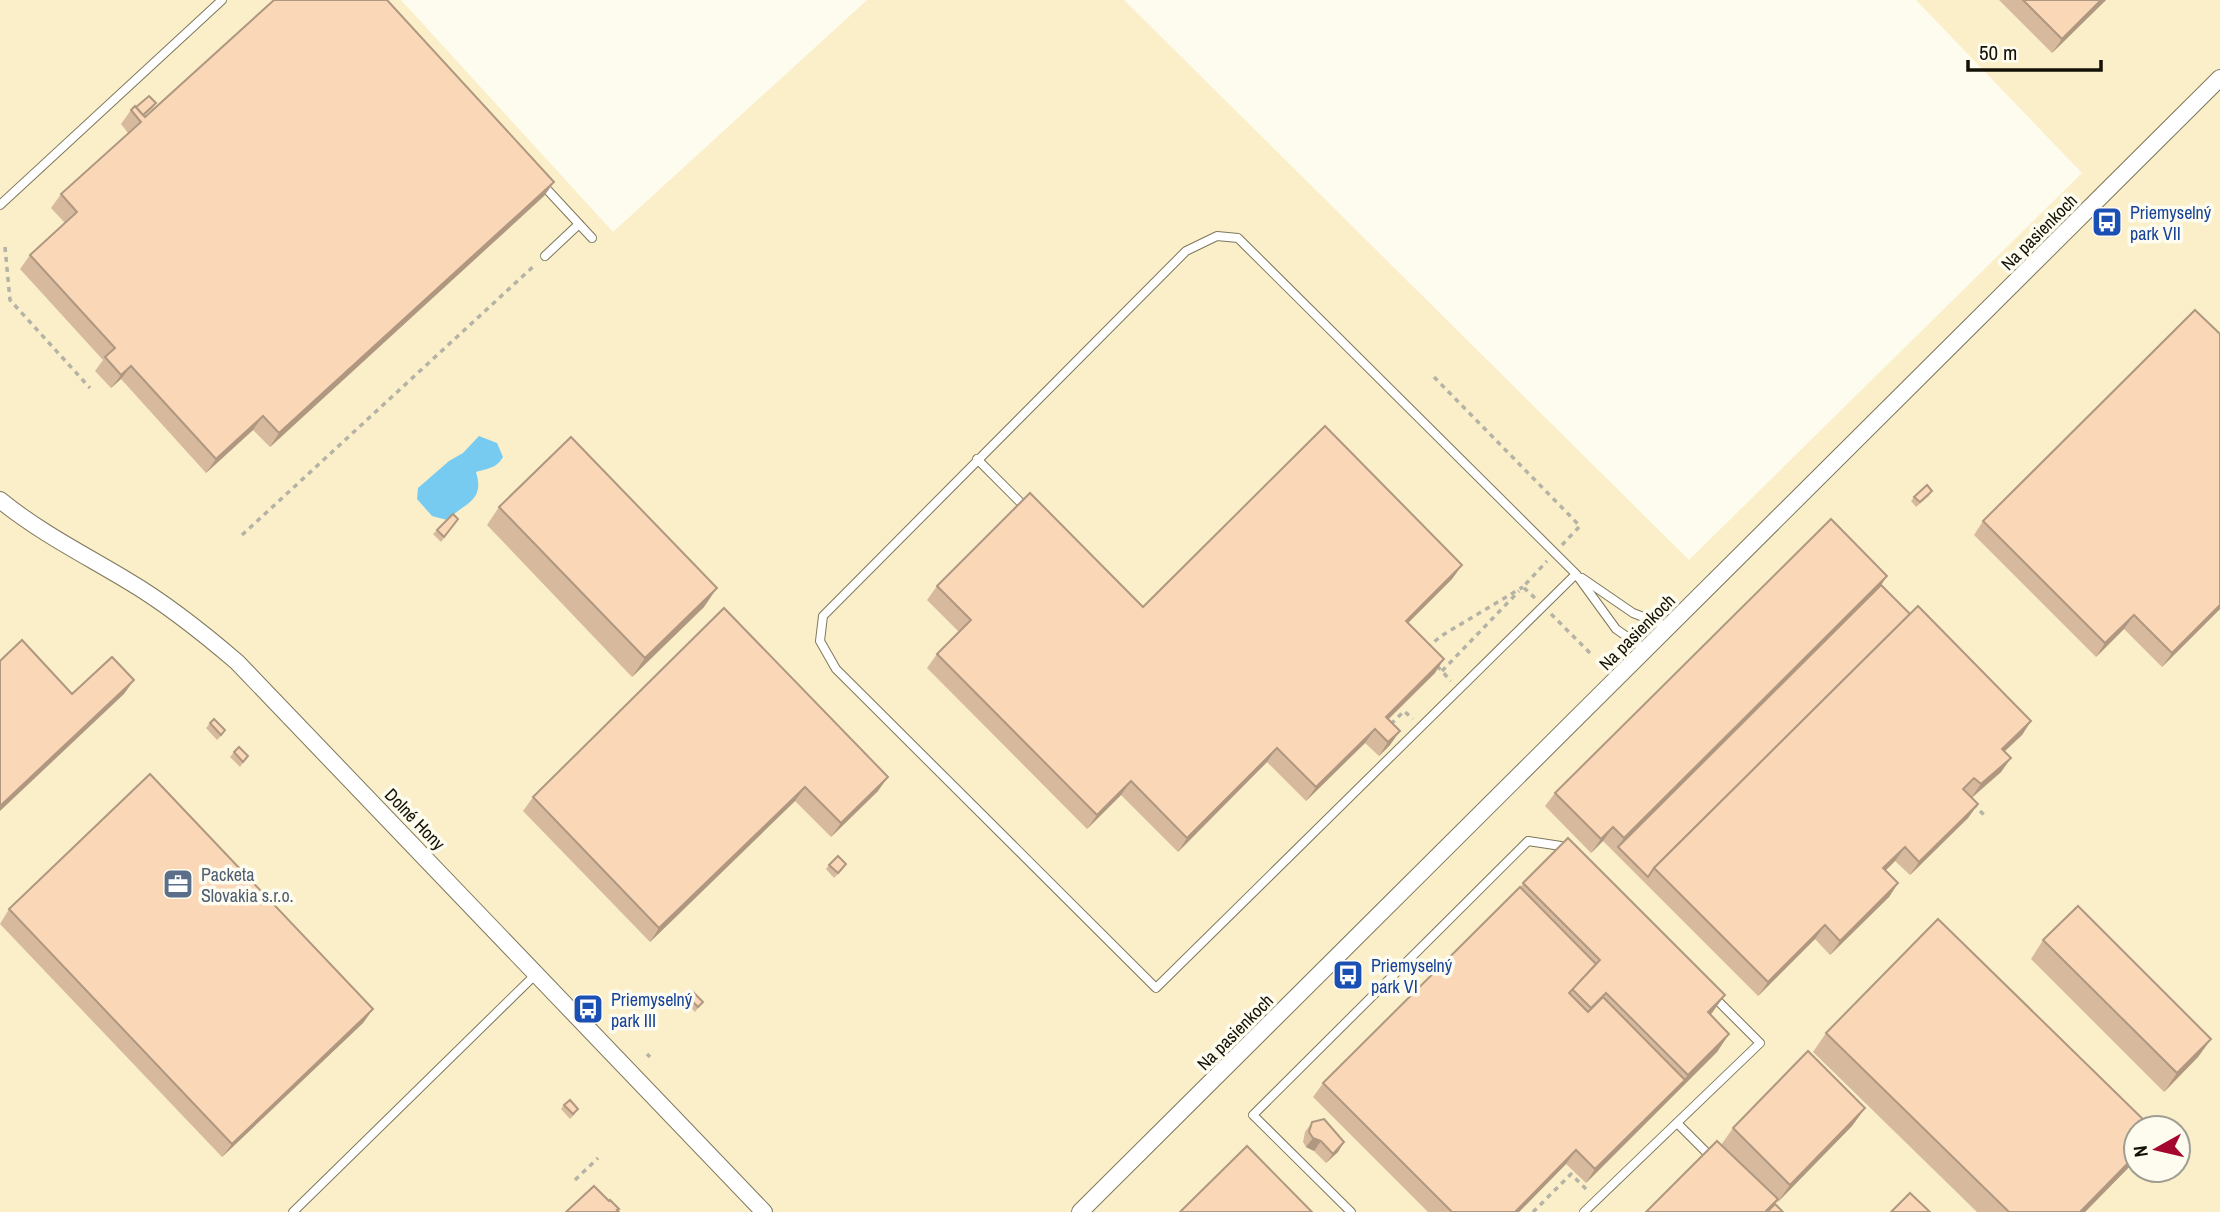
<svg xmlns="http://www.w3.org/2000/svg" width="2220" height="1212" font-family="'Archivo Narrow',sans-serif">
  <rect width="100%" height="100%" fill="#fefbef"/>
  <path fill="#faefc9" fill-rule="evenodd" d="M0,0h401l212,232 254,-232h257l565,560 393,-387 -166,-173h304v1212h-2220zM2136,1128h42v42h-42z"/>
  <path fill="#78cbf0" d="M479,436l18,7 6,14c-7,12 -15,11 -27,15 9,29 -10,30 -29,48l-15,-4 -15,-17 1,-11 31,-27 14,-8z"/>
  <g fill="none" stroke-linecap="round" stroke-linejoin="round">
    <g stroke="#7e775c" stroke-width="10">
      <g id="lane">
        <polyline points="542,184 592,238"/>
        <polyline points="0,205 222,0"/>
        <polyline points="545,256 579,224"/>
        <polyline points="977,459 1028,510"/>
        <polyline points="1576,574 1156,988 836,669 820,641 823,616 1186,251 1217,236 1238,238 1576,574 1616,629 1646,650"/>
        <polyline points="1582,578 1633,613 1669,627"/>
        <polyline points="1677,1123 1713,1159"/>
        <polyline points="293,1212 536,974"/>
        <polyline points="1351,1212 1253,1115 1528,841 1561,846 1567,851"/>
        <polyline points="1584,1212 1760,1043 1713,996"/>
      </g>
    </g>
    <g stroke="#7e775c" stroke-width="18">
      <g id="street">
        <path d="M0,500c39,32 85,55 128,81 39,23 74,51 109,81l527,550"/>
        <polyline points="1080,1212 2220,78"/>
      </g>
    </g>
    <g stroke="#b5b2a6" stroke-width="3.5" stroke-dasharray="5 5" stroke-linecap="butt">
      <polyline points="5,247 10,300 90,388"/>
      <polyline points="1434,377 1580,526 1562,545"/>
      <polyline points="242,535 536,264"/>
      <polyline points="1535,598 1523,587 1547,561"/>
      <polyline points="1551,614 1591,654"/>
      <polyline points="1427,648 1441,636 1523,587"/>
      <polyline points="1437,666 1451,681"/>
      <polyline points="1442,671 1519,591"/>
      <polyline points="1391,724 1404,711 1413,719"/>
      <polyline points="1973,804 1984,815"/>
      <polyline points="647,1054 650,1057"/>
      <polyline points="575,1180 598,1158"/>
      <polyline points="1533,1212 1571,1174 1589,1192"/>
    </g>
    <use href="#lane" stroke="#fff" stroke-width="8"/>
    <use href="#street" stroke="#fff" stroke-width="16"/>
  </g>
  <g fill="#d7ba9d">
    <polygon points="1999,0 2106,0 2052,53"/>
    <polygon points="156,103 153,108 144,116 145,117 554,182 544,196 270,447 253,430 206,473 121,379 111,388 95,371 103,360 20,269 30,255 65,223 51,208 61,194 128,133 121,124 131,110 136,107"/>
    <polygon points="1932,491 1929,496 1916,507 1911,501 1914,497"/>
    <polygon points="499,507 704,607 632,677 487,525"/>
    <polygon points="458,519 441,542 433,534 437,530"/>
    <polygon points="1983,521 2220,609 2162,667 2124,629 2096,657 1974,535"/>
    <polygon points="1462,565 1452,579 1408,623 1435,673 1388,720 1390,745 1379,756 1365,743 1306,801 1267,762 1178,852 1121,795 1087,829 927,668 937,654 959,632 927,600 937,586 1143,607"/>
    <polygon points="1881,585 1910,614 2031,721 2022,735 2004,752 2011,758 2001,772 1972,798 1978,804 1968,818 1910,875 1895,861 1886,870 1898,883 1889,897 1830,955 1815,939 1758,996 1603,841 1591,853 1545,806 1555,793"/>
    <polygon points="724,608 878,791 831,837 795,801 650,942 523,811 533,797"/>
    <polygon points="210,723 222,735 217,740 206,728"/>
    <polygon points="234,752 248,756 240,767 230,757"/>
    <polygon points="829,865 843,869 834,878 826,869"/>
    <polygon points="1523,883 1711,1015 1729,1034 1717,1052 1586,1183 1566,1164 1519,1212 1428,1212 1313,1097 1323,1083 1520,888"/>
    <polygon points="9,909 373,1009 363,1023 222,1157 0,924"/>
    <polygon points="2043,940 2211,1039 2198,1057 2164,1092 2031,959"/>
    <polygon points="687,996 703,1002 695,1012 684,1000"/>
    <polygon points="1826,1033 2136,1128 2136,1160 2085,1212 1977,1212 1813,1052"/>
    <polygon points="564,1105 575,1114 570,1119 561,1109"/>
    <polygon points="1865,1108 1852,1126 1775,1204 1721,1145 1733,1128"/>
    <polygon points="1312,1122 1344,1142 1338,1152 1326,1163 1314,1151 1306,1147 1303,1142 1305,1132"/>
  </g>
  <g fill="#af9780">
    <polygon points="2101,0 2106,0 2052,53 2062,39"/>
    <polygon points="554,182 544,196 270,447 279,433"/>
    <polygon points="131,366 121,379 111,388 121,375"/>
    <polygon points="263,416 253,430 206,473 216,459"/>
    <polygon points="1462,565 1452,579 1396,635 1406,621"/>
    <polygon points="1887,576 1878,590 1618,847 1624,838"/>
    <polygon points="717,588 704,607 632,677 645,658"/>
    <polygon points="2220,605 2220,609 2162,667 2172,653"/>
    <polygon points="2134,615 2124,629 2096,657 2105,643"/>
    <polygon points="1444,659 1435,673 1376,731 1386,717"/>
    <polygon points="134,680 124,694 0,811 0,806"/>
    <polygon points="2031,721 2022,735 1992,763 2002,749"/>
    <polygon points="1375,729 1365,743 1306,801 1316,787"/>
    <polygon points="1400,731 1390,745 1379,756 1388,742"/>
    <polygon points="1277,748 1267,762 1178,852 1187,838"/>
    <polygon points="2011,758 2001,772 1971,798 1981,784"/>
    <polygon points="888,777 878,791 831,837 841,823"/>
    <polygon points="1131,781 1121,795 1087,829 1097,815"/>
    <polygon points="805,787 795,801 650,942 659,928"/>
    <polygon points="1978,804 1968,818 1910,875 1919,862"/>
    <polygon points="1613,827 1603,841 1591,853 1601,839"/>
    <polygon points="1905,847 1895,861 1874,882 1883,868"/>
    <polygon points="1898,883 1889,897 1830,955 1840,941"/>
    <polygon points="1825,925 1815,939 1758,996 1768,982"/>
    <polygon points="1725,995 1712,1013 1695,1031 1708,1012"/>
    <polygon points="373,1009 363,1023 222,1157 232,1144"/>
    <polygon points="1729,1034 1717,1052 1586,1183 1595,1169"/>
    <polygon points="2211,1039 2198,1057 2164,1092 2177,1073"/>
    <polygon points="1865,1108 1852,1126 1777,1203 1790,1185"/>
    <polygon points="1313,1138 1321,1141 1314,1151 1306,1147"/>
    <polygon points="1344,1142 1338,1152 1326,1163 1333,1154"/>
    <polygon points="1576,1150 1566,1164 1519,1212 1515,1212"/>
    <polygon points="2136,1155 2136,1160 2085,1212 2080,1212"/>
  </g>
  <g fill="#fad8b7" stroke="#af9780" stroke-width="2">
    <polygon points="274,0 387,0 554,182 279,433 263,416 216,459 131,366 121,375 105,357 115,348 30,255 77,212 61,194 141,122 131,110 135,106 145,117"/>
    <polygon points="2023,0 2101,0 2062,39"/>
    <polygon points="149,96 156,103 143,115 136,107"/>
    <polygon points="2195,310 2220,334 2220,605 2172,653 2134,615 2105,643 1983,521"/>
    <polygon points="1325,426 1462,565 1406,621 1444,659 1386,717 1400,731 1388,742 1375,729 1316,787 1277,748 1187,838 1131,781 1097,815 937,654 971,620 937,586 1030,493 1143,607"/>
    <polygon points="571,437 717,588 645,658 499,507"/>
    <polygon points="1927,485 1932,491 1920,502 1914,497"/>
    <polygon points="453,514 458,519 444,537 437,530"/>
    <polygon points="1831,519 1887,576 1624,838 1613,827 1601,839 1555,793"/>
    <polygon points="1881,585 1910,614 1654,868 1648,877 1618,847"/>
    <polygon points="1918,606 2031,721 2002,749 2011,758 1981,784 1974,778 1963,789 1978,804 1919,862 1905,847 1883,868 1898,883 1840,941 1825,925 1768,982 1654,868"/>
    <polygon points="724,608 888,777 841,823 805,787 659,928 533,797"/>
    <polygon points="22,640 72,694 112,657 134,680 0,806 0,661"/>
    <polygon points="214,719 225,730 221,735 210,723"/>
    <polygon points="239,747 248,756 243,762 234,752"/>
    <polygon points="150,774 373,1009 232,1144 9,909"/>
    <polygon points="1568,838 1725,995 1708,1012 1729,1034 1688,1075 1606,993 1591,1008 1572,989 1600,960 1523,883"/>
    <polygon points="838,856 846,864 838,873 829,865"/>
    <polygon points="1520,887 1596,964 1569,993 1588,1012 1603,997 1685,1080 1595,1169 1576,1150 1515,1212 1452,1212 1323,1083"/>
    <polygon points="2078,906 2211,1039 2177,1073 2043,940"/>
    <polygon points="1938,919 2152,1128 2136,1128 2136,1155 2080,1212 2009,1212 1826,1033"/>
    <polygon points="692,991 703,1002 698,1007 687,996"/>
    <polygon points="1808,1051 1865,1108 1790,1185 1733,1128"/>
    <polygon points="570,1100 578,1109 573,1114 564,1105"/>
    <polygon points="1324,1119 1344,1142 1333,1154 1321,1141 1313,1138 1309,1132 1312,1122"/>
    <polygon points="1717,1141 1778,1199 1765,1212 1646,1212"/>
    <polygon points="1247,1146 1312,1212 1180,1212"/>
    <polygon points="594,1186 609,1201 610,1200 619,1209 617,1210 619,1212 566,1212"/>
    <polygon points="1910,1193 1930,1212 1891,1212"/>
    <polygon points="1775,1204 1783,1212 1767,1212"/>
  </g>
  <defs>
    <g id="bus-square" transform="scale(1.575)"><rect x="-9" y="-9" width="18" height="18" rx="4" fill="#1a4fb4" stroke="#fefbef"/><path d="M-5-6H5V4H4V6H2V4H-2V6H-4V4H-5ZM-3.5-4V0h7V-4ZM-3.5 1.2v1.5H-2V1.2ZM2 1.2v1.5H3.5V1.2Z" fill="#fff"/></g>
    <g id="office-square" transform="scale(1.575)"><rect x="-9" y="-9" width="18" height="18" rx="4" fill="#5c6f8a" stroke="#fefbef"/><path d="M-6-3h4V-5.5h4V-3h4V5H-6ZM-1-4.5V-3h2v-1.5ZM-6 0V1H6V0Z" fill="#fff"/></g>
  </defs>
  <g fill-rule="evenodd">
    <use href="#bus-square" x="2107" y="222"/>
    <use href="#office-square" x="178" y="884"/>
    <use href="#bus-square" x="1348" y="975"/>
    <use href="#bus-square" x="588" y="1009"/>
  </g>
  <g text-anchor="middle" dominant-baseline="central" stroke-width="7" stroke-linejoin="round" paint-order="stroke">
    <g font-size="18" fill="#164399" stroke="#fefbef" text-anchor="start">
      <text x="2130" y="212">Priemyselný<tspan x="2130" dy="21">park VII</tspan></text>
      <text x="1371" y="965">Priemyselný<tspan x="1371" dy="21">park VI</tspan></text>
      <text x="611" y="999">Priemyselný<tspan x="611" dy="21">park III</tspan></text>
    </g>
    <g font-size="18" fill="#141107" stroke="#fefbef">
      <text transform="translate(2039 232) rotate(-45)">Na pasienkoch</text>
      <text transform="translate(1637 632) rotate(-45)">Na pasienkoch</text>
      <text transform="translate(415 819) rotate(46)">Dolné Hony</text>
      <text transform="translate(1235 1032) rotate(-45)">Na pasienkoch</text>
    </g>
    <g font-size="18" fill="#4e5e75" stroke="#fefbef" text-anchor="start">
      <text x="201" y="874">Packeta<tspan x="201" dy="21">Slovakia s.r.o.</tspan></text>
    </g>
  </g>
  <g transform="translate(2157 1149) rotate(262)"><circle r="33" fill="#fefbef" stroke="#a09d92" stroke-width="2"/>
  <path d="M0-5L12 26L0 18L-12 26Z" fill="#a4062e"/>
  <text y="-10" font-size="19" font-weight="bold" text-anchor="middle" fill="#141107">N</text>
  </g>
  <path d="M1968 60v10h133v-10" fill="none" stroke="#141107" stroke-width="3.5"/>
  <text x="1979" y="60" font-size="21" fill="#141107" stroke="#fefbef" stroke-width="5" paint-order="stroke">50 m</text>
</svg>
